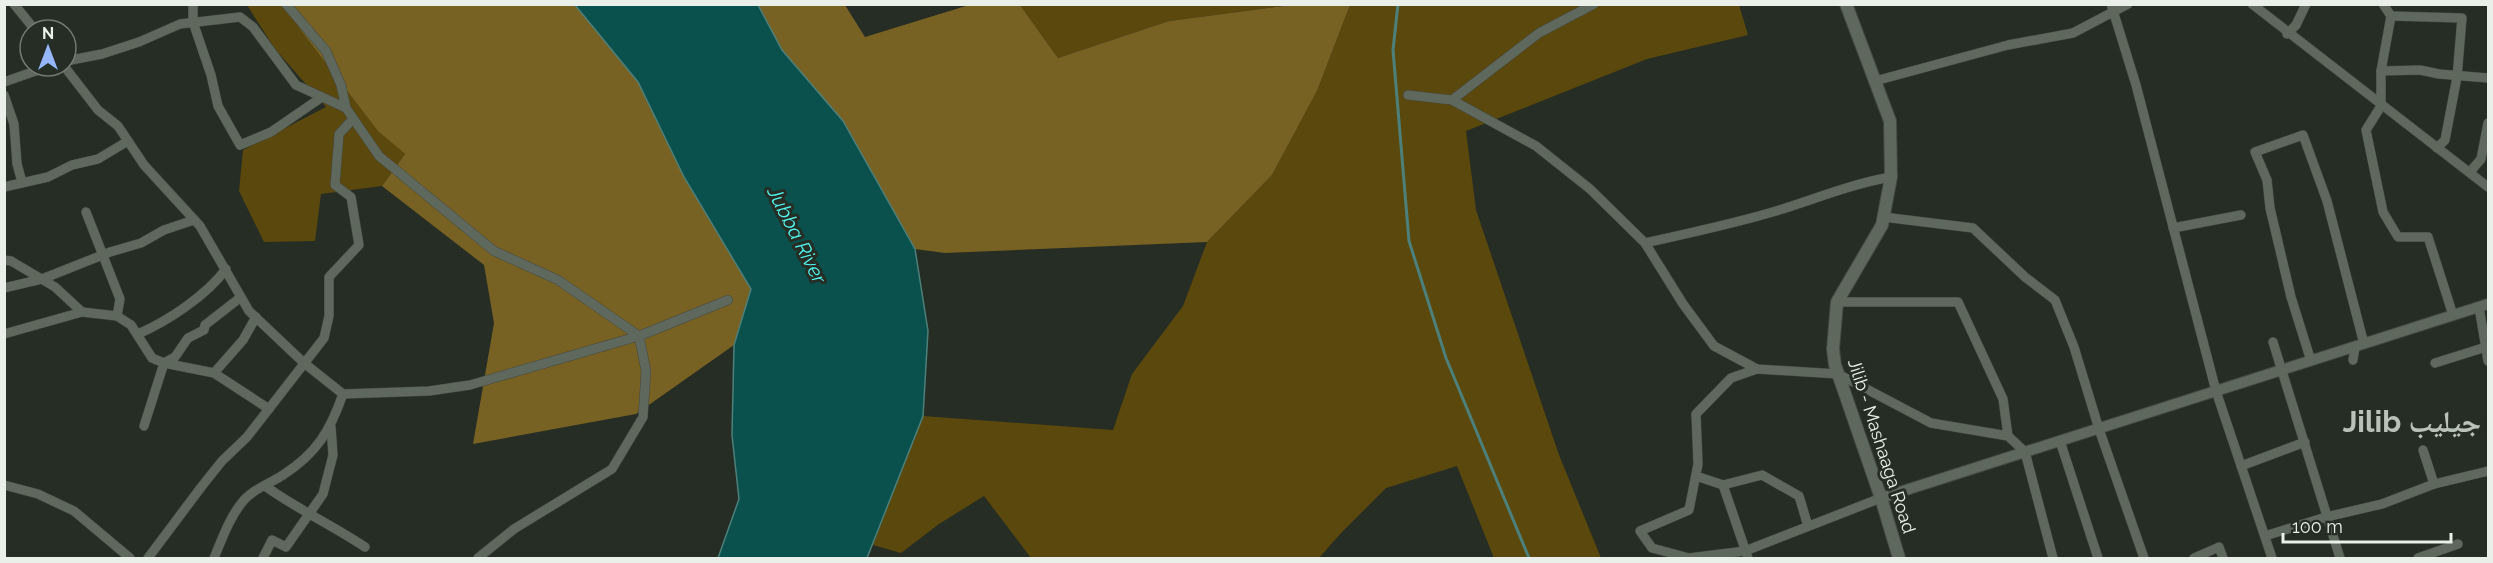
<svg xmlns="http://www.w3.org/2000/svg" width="2493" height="563" font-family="Raleway,'Noto Naskh Arabic',sans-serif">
  <rect width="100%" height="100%" fill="#262d24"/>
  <g fill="#5b480c">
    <polygon points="247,5 289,5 299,28 378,130 405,154 382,186 321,194 315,241 264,242 239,191 243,150 326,107 275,49"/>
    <polygon points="1020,5 1291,5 1169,21 1058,58"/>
    <polygon points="1350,5 1739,5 1748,35 1647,59 1466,131 1476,210 1559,455 1601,558 1494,558 1457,466 1386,488 1341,533 1319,558 1031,558 984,496 939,524 901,553 873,545 923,416 1113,430 1132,374 1183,306 1207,242 1272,175 1317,91"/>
  </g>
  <g fill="#776123">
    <polygon points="289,5 575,5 638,82 684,177 751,289 734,345 636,414 473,444 494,323 484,265 382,186 405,154 378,131 299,28"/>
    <polygon points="758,5 845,5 865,37 969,5 1020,5 1058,58 1169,21 1291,5 1350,5 1317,91 1272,175 1207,242 945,253 915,249 843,121 782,50"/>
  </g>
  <polygon fill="#0a504c" stroke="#4d807b" stroke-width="1.5" points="575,5 758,5 782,50 843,121 915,249 928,331 923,416 867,558 718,558 739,499 732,435 734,345 751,289 684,177 638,82"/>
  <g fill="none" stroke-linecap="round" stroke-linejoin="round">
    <polyline stroke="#4d807b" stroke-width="3" points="1398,4 1393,50 1409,241 1446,358 1529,558"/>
    <g stroke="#444942" stroke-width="10">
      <g id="minor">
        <polyline points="14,4 35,30"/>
        <polyline points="193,4 193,22 211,75 218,106 240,145 271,132 322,97"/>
        <polyline points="286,4 326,51 341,85 346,108 379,156 494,251 558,280 639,336 646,371 643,417 612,469 514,529 478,558"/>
        <polyline points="2111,4 2136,85 2216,391 2272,558"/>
        <polyline points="2252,4 2488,187"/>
        <polyline points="2391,16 2462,18 2457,77 2445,140 2437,148"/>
        <polyline points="2287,34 2296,25 2306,4"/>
        <polyline points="66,61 102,54 139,42 180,24 240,17 253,27 296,85 346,108"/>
        <polyline points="64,66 98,110 118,126 144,165 200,226 249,311 304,363 343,394 429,391 470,385 639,336 728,300"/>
        <polyline points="2381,71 2391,16 2383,4"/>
        <polyline points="1875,81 2008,45 2073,33 2128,4"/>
        <polyline points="4,82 50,66"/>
        <polyline points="4,95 14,124 17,164 22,182"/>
        <polyline points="1408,95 1452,100 1536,146 1590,189 1645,243 1683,304 1714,346 1757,369 1838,374 1931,423 2008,436 2025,452 2053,558"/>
        <polyline points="1452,100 1539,33 1594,4"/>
        <polyline points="2470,172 2481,159 2488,123"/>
        <polyline points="4,187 48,177 72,165 98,159 128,141"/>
        <polyline points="86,212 120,299 117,316"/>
        <polyline points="1883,217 1973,228 2025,277 2055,300 2074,347 2099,429 2144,558"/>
        <polyline points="2173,228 2241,215"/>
        <path d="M1645,243c44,-10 88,-19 131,-32 39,-12 75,-27 115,-34"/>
        <polyline points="4,260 11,261 55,287 82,312"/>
        <polyline points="4,288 42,279 110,252 141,243 164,230 194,220"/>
        <polyline points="1837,302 1958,302 2003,399 2008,436"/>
        <polyline points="2479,307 2488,361"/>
        <polyline points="2453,315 2428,237 2398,237 2383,212 2366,130 2381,106 2381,71 2420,70 2439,74 2488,78"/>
        <polyline points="4,334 82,312 117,316 131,325 152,358 164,363 214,373 269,409"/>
        <path d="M138,334c30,-13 69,-39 88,-65"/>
        <polyline points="2273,342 2340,558"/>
        <polyline points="2353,360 2355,347"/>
        <polyline points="2311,361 2291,297 2270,208 2267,180 2255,152 2303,135 2327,201 2364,344"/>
        <polyline points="2435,363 2486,347"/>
        <polyline points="1757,369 1731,378 1696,414 1698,464 1689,510 1640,531 1652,548 1689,558 1745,551 1881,498"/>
        <polyline points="214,373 243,340 256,317"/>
        <polyline points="144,426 164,363 175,357 188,338 204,330 205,325 241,297"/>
        <polyline points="2060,441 2098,558"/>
        <polyline points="2423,450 2434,484"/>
        <polyline points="2241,466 2305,442"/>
        <polyline points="1696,476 1723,485 1748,558"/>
        <polyline points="4,485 38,494 74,511 130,558"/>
        <polyline points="1723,485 1762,475 1799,496 1808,526"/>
        <path d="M265,486c32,23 67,39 100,61"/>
        <polyline points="2265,536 2326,517 2382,504 2434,484 2488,471"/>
        <polyline points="148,558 202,486 222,461 247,437 324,338 329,316 329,277 359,245 351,197 335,185 339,134 353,119"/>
        <path d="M214,558c8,-19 16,-42 30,-58 9,-11 27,-17 39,-25 34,-22 47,-44 60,-81"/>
        <polyline points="263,558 272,540 286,547 323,494 333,455 331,427"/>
        <polyline points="2194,558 2219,547 2223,558"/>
        <polyline points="2418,558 2458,544"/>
      </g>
    </g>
    <g stroke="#444942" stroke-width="12">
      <polyline id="tertiary" points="1881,498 2488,304"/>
    </g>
    <g stroke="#444942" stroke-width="14">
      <polyline id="secondary" points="1846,4 1890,121 1891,177 1882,225 1837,302 1833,349 1835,365 1881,498 1899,558"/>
    </g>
    <use href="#minor" stroke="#5f685d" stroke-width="9"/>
    <use href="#tertiary" stroke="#5f685d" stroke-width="10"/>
    <use href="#secondary" stroke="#5f685d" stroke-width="12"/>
  </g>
  <g text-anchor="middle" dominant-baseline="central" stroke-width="6" stroke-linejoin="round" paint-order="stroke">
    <g font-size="18" fill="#eaefe9" stroke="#262d24">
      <text transform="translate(1882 446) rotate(72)">Jilib - Mashaaga Road</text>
    </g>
    <g font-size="20" font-style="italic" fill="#50f8f0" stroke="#262d24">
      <text transform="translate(797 235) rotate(63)">Jubba River</text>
    </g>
    <g font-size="30" font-weight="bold" fill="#b8c2b6" stroke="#262d24">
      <text x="2412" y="421">Jilib جيليب</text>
    </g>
  </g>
  <rect width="2493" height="563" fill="none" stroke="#eaefe9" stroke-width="12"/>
  <g transform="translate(48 48)"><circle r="28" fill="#262d24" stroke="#747b73" stroke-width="1.5"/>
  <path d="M0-4.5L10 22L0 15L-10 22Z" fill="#96b6fd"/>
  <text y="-9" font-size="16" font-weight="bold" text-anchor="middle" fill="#eaefe9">N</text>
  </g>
  <path d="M2283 533v9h168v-9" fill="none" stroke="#eaefe9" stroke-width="3"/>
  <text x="2292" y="533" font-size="18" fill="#eaefe9" stroke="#262d24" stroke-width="4.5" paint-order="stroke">100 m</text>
</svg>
